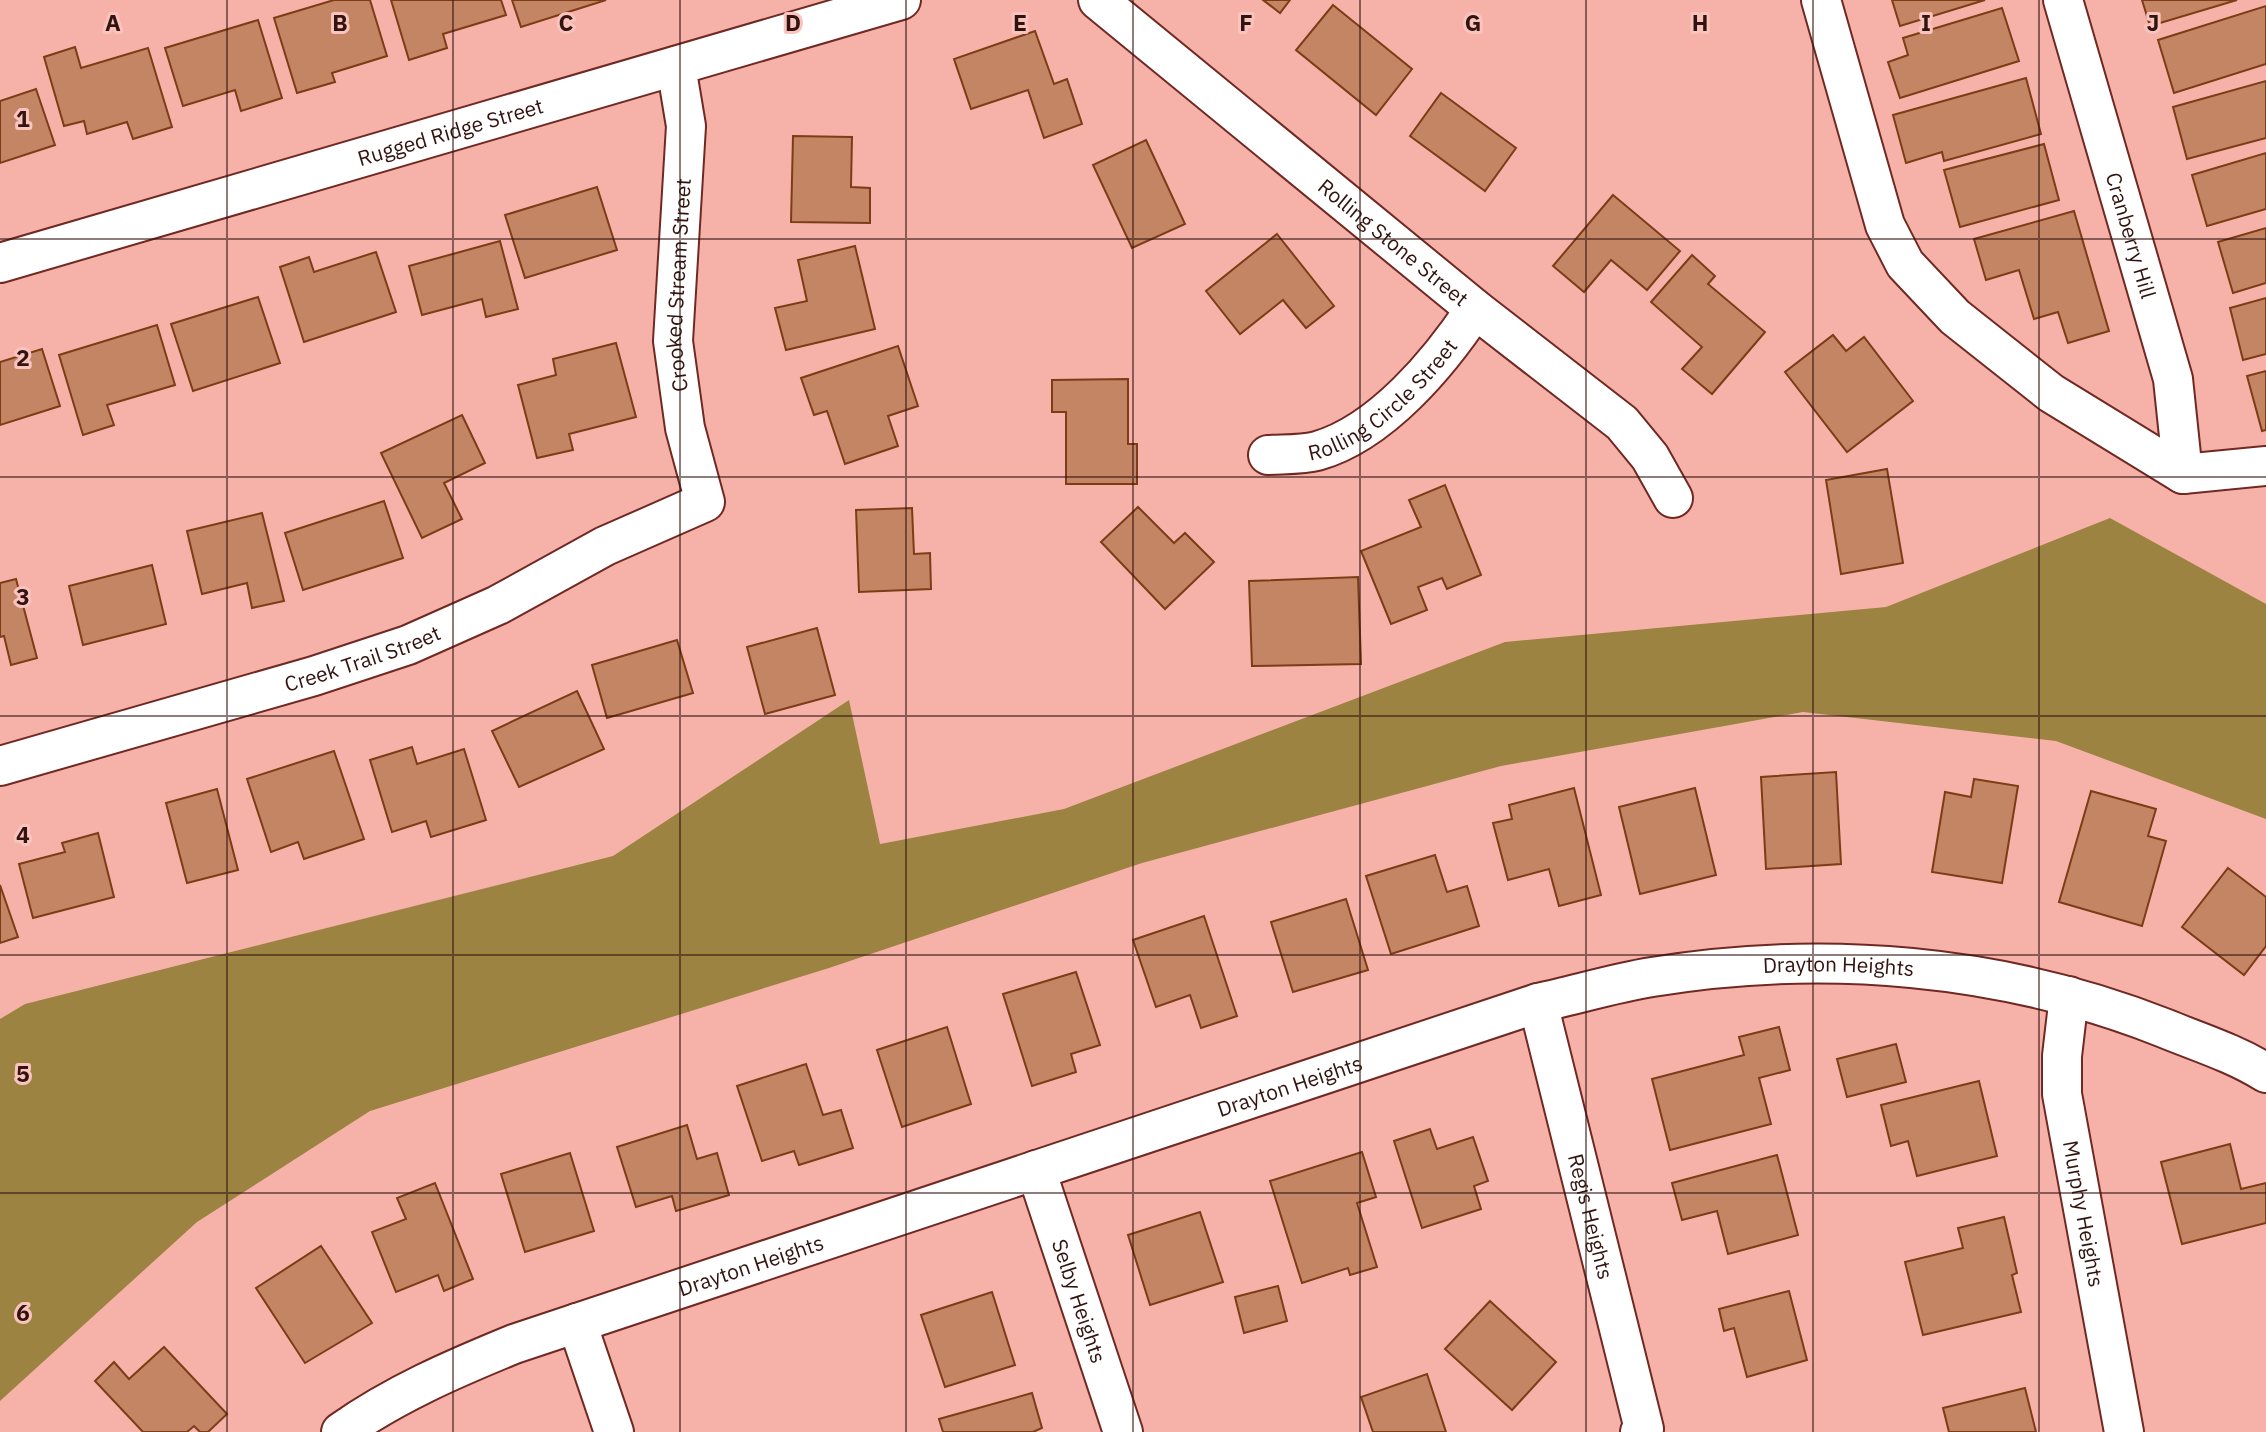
<svg xmlns="http://www.w3.org/2000/svg" width="2266" height="1432" font-family="'IBM Plex Sans',sans-serif">
  <rect width="100%" height="100%" fill="#f6b2a8"/>
  <polygon fill="#9d8341" points="2110,518 2266,604 2266,819 2056,741 1803,712 1501,766 1142,863 829,968 370,1111 197,1222 0,1401 0,1019 25,1004 613,856 849,700 880,844 1064,809 1505,642 1886,607"/>
  <g fill="#c48565" stroke="#7d3c16" stroke-width="2">
    <polygon points="334,0 370,0 387,56 332,73 335,82 297,93 274,18"/>
    <polygon points="391,0 501,0 506,15 443,34 447,48 409,60"/>
    <polygon points="512,0 606,0 521,27"/>
    <polygon points="1263,0 1290,0 1280,13"/>
    <polygon points="1892,0 1985,0 1900,26"/>
    <polygon points="2142,0 2237,0 2150,26"/>
    <polygon points="1333,5 1412,69 1376,115 1296,50"/>
    <polygon points="2266,6 2266,64 2174,93 2158,40"/>
    <polygon points="2002,8 2019,61 1900,98 1888,62 1908,55 1903,38"/>
    <polygon points="258,20 282,98 241,111 235,90 183,106 165,48"/>
    <polygon points="1035,31 1054,84 1067,79 1082,124 1044,138 1028,90 971,109 954,59"/>
    <polygon points="75,47 81,68 148,48 172,127 133,139 127,122 87,134 84,121 64,126 44,57"/>
    <polygon points="2026,78 2041,134 1944,161 1942,152 1906,163 1893,115"/>
    <polygon points="2266,81 2266,138 2187,159 2173,107"/>
    <polygon points="36,89 55,145 0,163 0,101"/>
    <polygon points="1441,93 1516,148 1485,191 1410,136"/>
    <polygon points="793,136 852,137 851,187 870,188 870,223 791,222"/>
    <polygon points="1146,140 1185,224 1132,248 1093,165"/>
    <polygon points="2044,144 2059,200 1960,227 1944,170"/>
    <polygon points="2266,153 2266,209 2207,226 2192,175"/>
    <polygon points="597,187 617,250 525,278 505,215"/>
    <polygon points="1613,195 1680,251 1647,290 1611,260 1584,292 1553,266"/>
    <polygon points="2074,211 2109,331 2068,343 2058,312 2034,319 2019,270 1986,280 1974,239"/>
    <polygon points="2266,228 2266,283 2233,293 2218,242"/>
    <polygon points="1277,234 1334,306 1306,328 1283,300 1240,334 1206,291"/>
    <polygon points="500,241 518,309 486,317 482,299 422,315 409,266"/>
    <polygon points="855,246 875,329 786,350 775,308 807,301 798,260"/>
    <polygon points="376,252 396,312 304,342 280,267 309,257 314,272"/>
    <polygon points="1692,255 1715,276 1708,284 1765,332 1712,394 1682,369 1702,347 1651,302"/>
    <polygon points="258,297 280,363 193,391 171,324"/>
    <polygon points="2266,298 2266,354 2243,360 2230,308"/>
    <polygon points="157,325 175,385 107,405 114,425 83,435 59,355"/>
    <polygon points="1833,335 1846,351 1864,337 1913,401 1847,452 1785,372"/>
    <polygon points="616,343 636,417 569,434 573,450 537,458 518,385 556,375 553,359"/>
    <polygon points="898,346 918,406 888,416 898,446 845,464 827,411 814,415 801,378"/>
    <polygon points="42,349 60,406 0,425 0,362"/>
    <polygon points="2266,371 2266,430 2262,431 2247,376"/>
    <polygon points="1128,379 1128,444 1137,444 1137,484 1066,484 1066,412 1052,412 1052,380"/>
    <polygon points="462,415 485,463 444,483 462,519 422,538 381,453"/>
    <polygon points="1887,469 1903,563 1841,574 1826,480"/>
    <polygon points="1445,485 1481,575 1447,589 1442,578 1418,587 1427,610 1391,624 1361,551 1421,527 1409,500"/>
    <polygon points="384,501 403,558 303,590 285,533"/>
    <polygon points="1138,507 1174,543 1185,533 1214,562 1165,609 1101,542"/>
    <polygon points="912,508 914,554 930,553 931,589 859,592 856,510"/>
    <polygon points="262,513 284,601 252,608 247,583 202,594 187,531"/>
    <polygon points="152,565 166,624 83,645 69,586"/>
    <polygon points="1358,577 1361,664 1252,666 1249,581"/>
    <polygon points="16,579 37,658 11,665 4,636 0,637 0,583"/>
    <polygon points="817,628 835,695 765,714 747,647"/>
    <polygon points="677,640 693,693 607,718 592,665"/>
    <polygon points="577,691 604,749 519,787 492,731"/>
    <polygon points="412,747 417,764 464,749 486,820 431,837 426,821 392,832 370,760"/>
    <polygon points="334,751 364,839 304,859 298,842 271,852 247,779"/>
    <polygon points="1836,772 1841,864 1766,869 1761,777"/>
    <polygon points="1974,779 2018,786 2002,883 1932,872 1945,792 1971,797"/>
    <polygon points="1574,788 1601,895 1559,906 1549,869 1508,880 1493,823 1512,819 1509,805"/>
    <polygon points="1695,788 1716,875 1640,894 1619,807"/>
    <polygon points="217,789 238,870 187,883 166,803"/>
    <polygon points="2091,791 2156,809 2148,836 2166,841 2142,926 2059,902"/>
    <polygon points="98,833 114,897 33,918 19,864 65,852 62,843"/>
    <polygon points="1435,855 1447,892 1467,886 1479,926 1391,954 1366,876"/>
    <polygon points="2228,868 2266,897 2266,946 2244,975 2182,927"/>
    <polygon points="0,885 18,937 0,943"/>
    <polygon points="1346,899 1368,970 1293,992 1271,922"/>
    <polygon points="1204,916 1237,1016 1201,1028 1190,995 1156,1007 1133,940"/>
    <polygon points="1076,972 1100,1045 1071,1054 1076,1072 1032,1086 1003,994"/>
    <polygon points="947,1027 971,1104 902,1127 877,1050"/>
    <polygon points="1779,1027 1790,1070 1759,1078 1771,1124 1670,1150 1652,1079 1744,1055 1739,1037"/>
    <polygon points="1896,1044 1906,1082 1847,1097 1837,1059"/>
    <polygon points="806,1064 823,1115 841,1110 853,1148 799,1165 794,1151 762,1161 737,1086"/>
    <polygon points="1979,1081 1997,1156 1917,1176 1908,1141 1891,1146 1881,1105"/>
    <polygon points="687,1125 697,1159 717,1153 729,1195 676,1211 672,1196 636,1207 617,1147"/>
    <polygon points="1430,1129 1437,1149 1473,1137 1488,1181 1474,1186 1481,1209 1422,1228 1394,1141"/>
    <polygon points="2230,1144 2241,1189 2266,1183 2266,1223 2182,1244 2161,1162"/>
    <polygon points="1362,1152 1376,1197 1357,1203 1377,1267 1350,1275 1348,1268 1302,1283 1270,1181"/>
    <polygon points="570,1153 594,1231 525,1252 501,1174"/>
    <polygon points="1777,1155 1798,1235 1728,1254 1717,1211 1682,1220 1672,1183"/>
    <polygon points="435,1183 473,1279 444,1291 438,1275 396,1292 372,1232 406,1219 397,1198"/>
    <polygon points="1200,1212 1223,1282 1150,1305 1128,1235"/>
    <polygon points="2004,1217 2017,1273 2012,1275 2021,1312 1923,1335 1905,1262 1963,1248 1958,1228"/>
    <polygon points="321,1246 372,1323 305,1363 256,1288"/>
    <polygon points="1278,1286 1287,1321 1244,1333 1235,1297"/>
    <polygon points="1789,1291 1807,1360 1747,1377 1734,1328 1724,1331 1719,1309"/>
    <polygon points="992,1292 1015,1365 945,1387 921,1315"/>
    <polygon points="1490,1301 1556,1362 1512,1410 1445,1349"/>
    <polygon points="164,1347 227,1414 208,1432 200,1432 194,1426 187,1432 143,1432 95,1381 114,1362 129,1379"/>
    <polygon points="1427,1374 1446,1432 1373,1432 1361,1397"/>
    <polygon points="2025,1388 2036,1432 1949,1432 1943,1408"/>
    <polygon points="1032,1393 1042,1428 1033,1432 943,1432 939,1419"/>
  </g>
  <g fill="none" stroke-linecap="round" stroke-linejoin="round">
    <g stroke="#702922" stroke-width="42">
      <g id="minor">
        <path id="s1" d="M1098,0l377,309 147,114 28,34 23,41"/>
        <polyline points="1821,0 1885,225 1905,264 1955,317 2051,393 2183,474 2266,466"/>
        <path id="s2" d="M2063,0l110,379 10,95"/>
        <path id="s3" d="M0,263l901,-263"/>
        <path id="s4" d="M1268,455c15,-1 34,0 49,-4 64,-18 123,-89 158,-142"/>
        <path id="s5" d="M0,766l314,-90 94,-31 90,-40 107,-59 100,-44 -20,-74 -12,-87 13,-215 -10,-60"/>
        <path id="s6" d="M2069,996l-7,60v38l62,338"/>
        <path id="s7" d="M1538,1003l106,426 -4,3"/>
        <path id="s8" d="M1036,1170l87,262"/>
        <polyline points="577,1323 614,1432"/>
        <path id="s9" d="M341,1432c54,-38 112,-63 173,-88l1024,-341c38,-8 76,-20 114,-26 171,-28 351,-13 512,51 34,14 70,25 102,45"/>
      </g>
    </g>
    <use href="#minor" stroke="#fff" stroke-width="38"/>
  </g>
  <path fill="none" stroke="#32130f" stroke-width="2" stroke-opacity="0.55" d="M227,0v1432M453,0v1432M680,0v1432M906,0v1432M1133,0v1432M1360,0v1432M1586,0v1432M1813,0v1432M2039,0v1432M0,239h2266M0,477h2266M0,716h2266M0,955h2266M0,1193h2266"/>
  <g text-anchor="middle" dominant-baseline="central" stroke-width="6" stroke-linejoin="round" paint-order="stroke">
    <g font-size="21" fill="#32130f" stroke="#f9c4bd">
      <text stroke="none"><textPath href="#s3" startOffset="469">Rugged Ridge Street</textPath></text>
      <text stroke="none"><textPath href="#s2" startOffset="245">Cranberry Hill</textPath></text>
      <text stroke="none"><textPath href="#s1" startOffset="382">Rolling Stone Street</textPath></text>
      <text stroke="none"><textPath href="#s5" startOffset="976">Crooked Stream Street</textPath></text>
      <text stroke="none"><textPath href="#s4" startOffset="133">Rolling Circle Street</textPath></text>
      <text stroke="none"><textPath href="#s5" startOffset="378">Creek Trail Street</textPath></text>
      <text stroke="none"><textPath href="#s9" startOffset="1578">Drayton Heights</textPath></text>
      <text stroke="none"><textPath href="#s9" startOffset="1012">Drayton Heights</textPath></text>
      <text stroke="none"><textPath href="#s6" startOffset="220">Murphy Heights</textPath></text>
      <text stroke="none"><textPath href="#s7" startOffset="220">Regis Heights</textPath></text>
      <text stroke="none"><textPath href="#s9" startOffset="444">Drayton Heights</textPath></text>
      <text stroke="none"><textPath href="#s8" startOffset="138">Selby Heights</textPath></text>
    </g>
  </g>
  <g font-size="23" text-anchor="middle" font-weight="bold" fill="#32130f" stroke="#f9c4bd" stroke-width="6" stroke-linejoin="round" paint-order="stroke">
    <text x="113" y="31">A</text>
    <text x="340" y="31">B</text>
    <text x="566" y="31">C</text>
    <text x="793" y="31">D</text>
    <text x="1020" y="31">E</text>
    <text x="1246" y="31">F</text>
    <text x="1473" y="31">G</text>
    <text x="1700" y="31">H</text>
    <text x="1926" y="31">I</text>
    <text x="2153" y="31">J</text>
    <text x="23" y="127">1</text>
    <text x="23" y="366">2</text>
    <text x="23" y="605">3</text>
    <text x="23" y="843">4</text>
    <text x="23" y="1082">5</text>
    <text x="23" y="1321">6</text>
  </g>
</svg>
